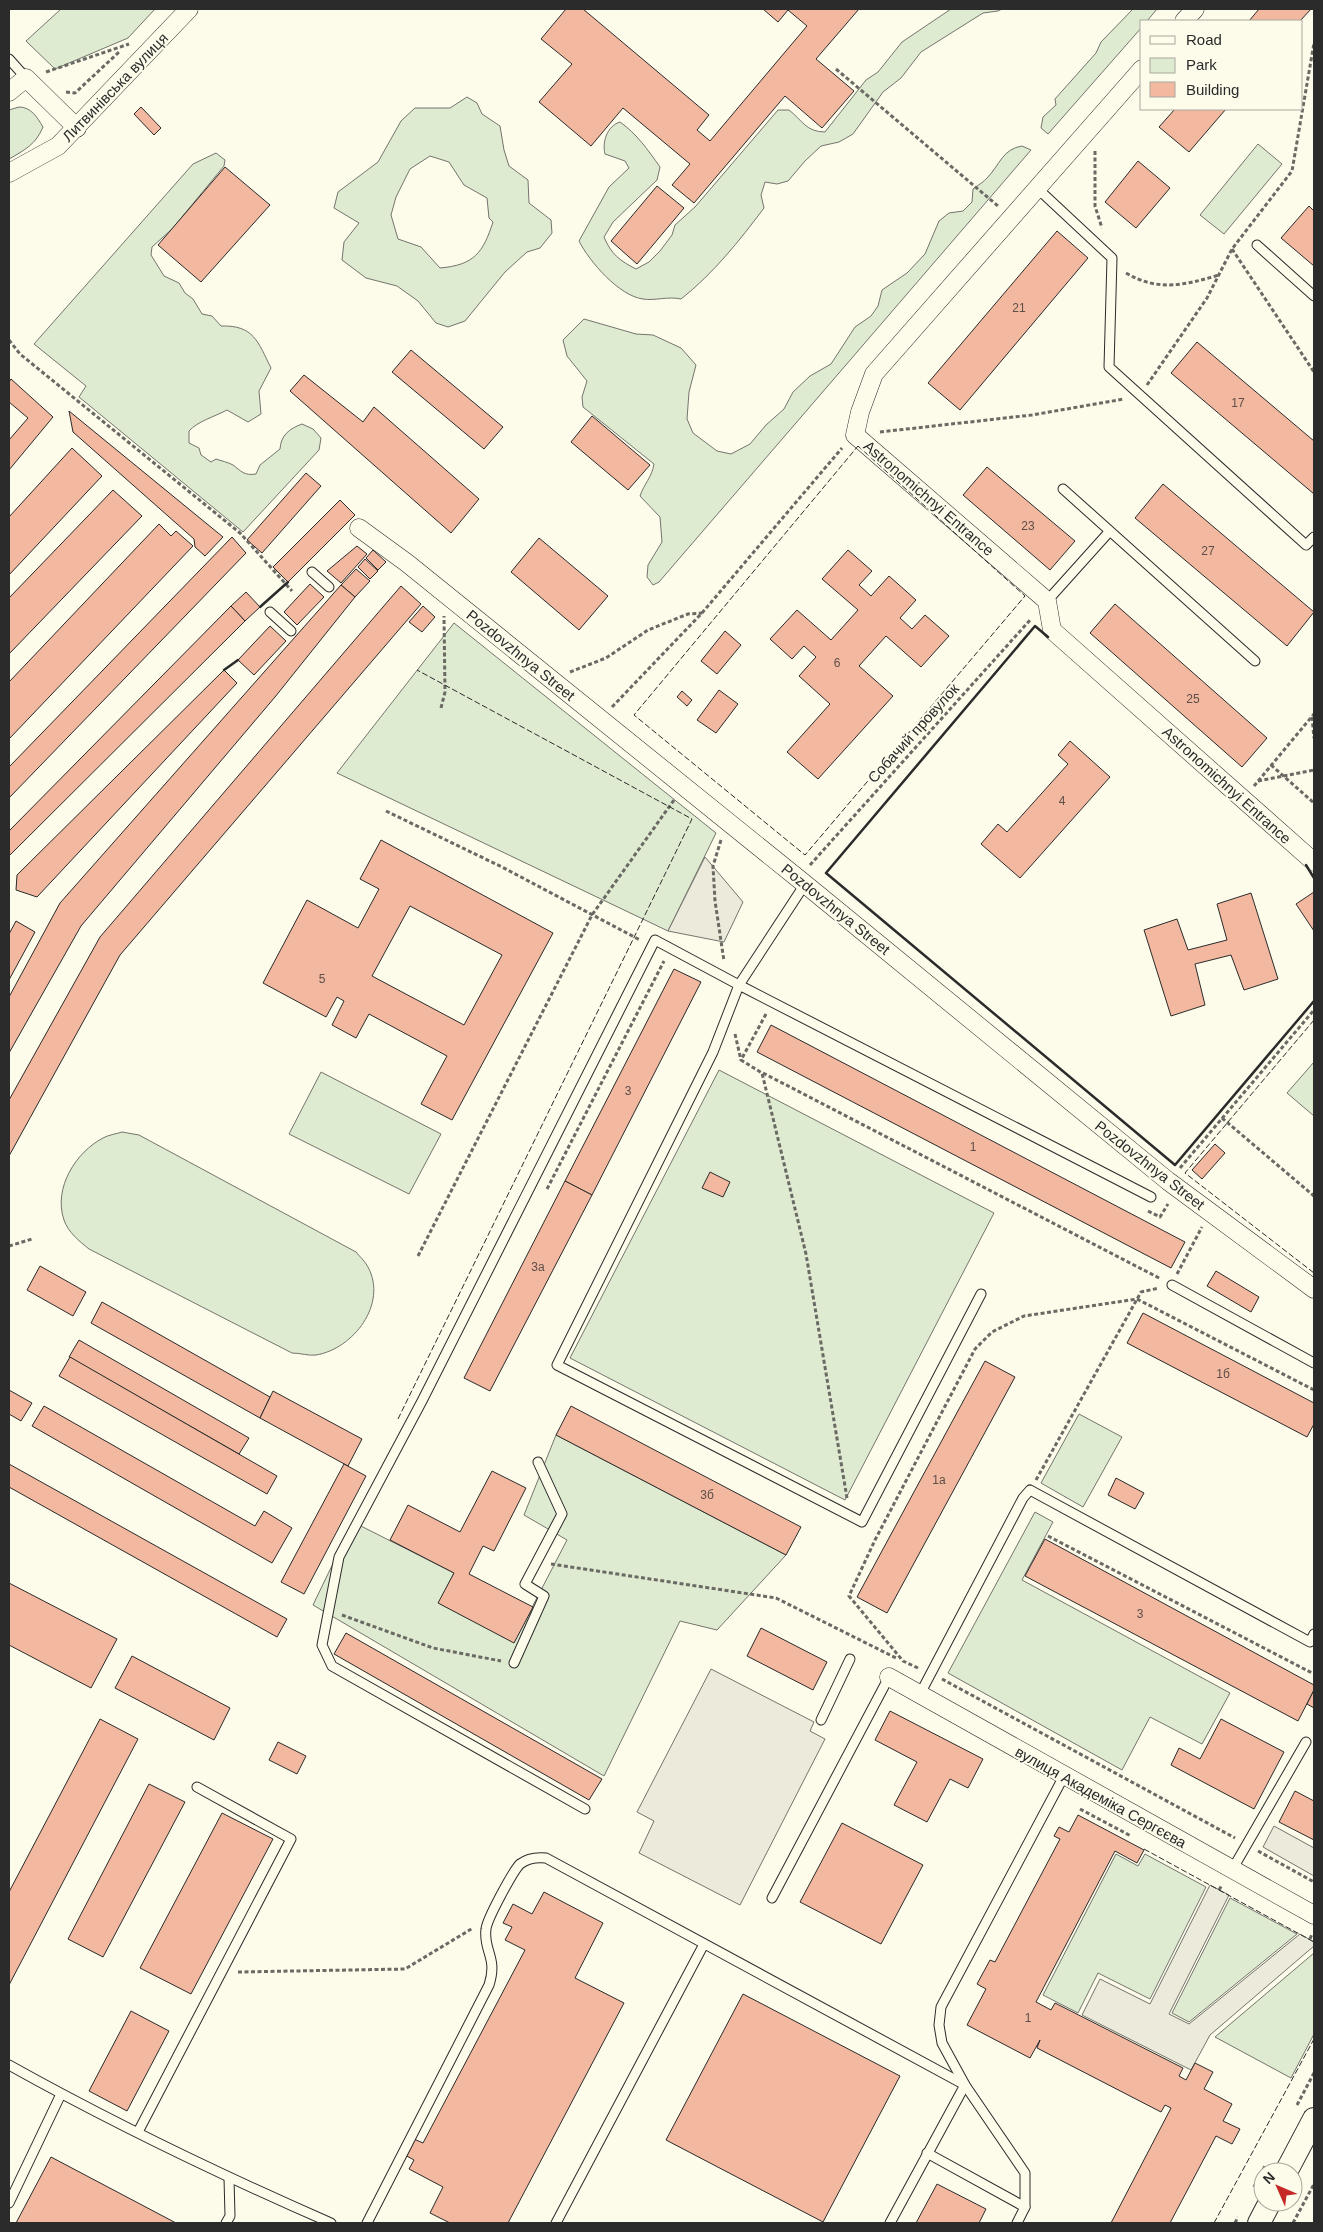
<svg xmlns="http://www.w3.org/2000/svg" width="1323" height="2232" font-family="Helvetica,sans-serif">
  <rect width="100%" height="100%" fill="#fdfbea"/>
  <g fill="#deebd1" stroke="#74746e" fill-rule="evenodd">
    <polygon points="61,9 155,9 128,38 55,69 26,41"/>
    <path d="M951,9h51l-4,2 -15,2 -62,39 -20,26 -18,14 -30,42 -14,8 -18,4 -16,15 -17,20 -11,3 -12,-2 -4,13 3,13c-24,32 -51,66 -83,91 -13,-3 -26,2 -38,0 -24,-3 -54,-38 -64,-58l30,-54 20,-19 -4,-7 -20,-7c-3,-12 2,-28 15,-32 17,12 28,28 40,45l-3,13 -44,42 -9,15c7,17 16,24 32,32l13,-7 11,-11 12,-16 3,-10 20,-18 83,-97h11c13,10 17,22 36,22l41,-52 12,-8 24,-30z"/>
    <polygon points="1133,9 1157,9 1147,21 1142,21 1142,27 1048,134 1041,128 1043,117 1056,105 1055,99 1096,53 1101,42"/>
    <path d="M467,97l10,6 5,11 18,12 4,24 5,16 19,14 1,23 22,17 1,13 -12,15 -13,4 -22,20 -40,49 -17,6 -12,-4 -18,-22 -21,-15 -31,-8 -24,-18 2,-18 15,-19 -25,-15 4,-16 40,-30 23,-41 14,-13h35zM430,156l19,6 15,23 23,13 2,20 4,4c-10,31 -19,43 -53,46l-19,-21 -23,-8 -7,-24 5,-18 14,-28z"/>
    <path d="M19,107c12,0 18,10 24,20 -7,17 -18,23 -34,32v-49z"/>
    <polygon points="1258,144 1282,164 1224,234 1200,215"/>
    <path d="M1022,146l9,4 -372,432 -6,3 -6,-8 1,-12 14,-23 -2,-25 -20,-21c4,-12 12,-19 14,-32l-71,-57 -1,-10 5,-16 -20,-25 -4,-16 21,-21 52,15 17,1 28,13 15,17 -7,27 -2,27 6,14 24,18 14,3 19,-10 16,-19 18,-16 9,-17 17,-16 21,-12 24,-37 16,-11 7,-10 4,-16 25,-17 18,-19 14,-33 10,-8 14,-2 9,-9 1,-13c5,-4 11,-7 15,-12 12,-13 15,-28 34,-31z"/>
    <path d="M216,153l9,7 -1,6 -52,63 -20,18 -1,8 13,21 15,7 6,10 8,6 9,15 10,2 9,10c33,-1 37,16 50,42l-12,23 2,23 -13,8 -21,-12c-13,7 -29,11 -38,21v12l10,5 2,7 10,7 5,-3c5,2 12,3 17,6 8,6 11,11 23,9l4,-9 20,-16c1,-14 9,-20 22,-25l11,5 8,9 -2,12 -76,82 -164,-135 7,-11 -52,-42 159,-180z"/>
    <polygon points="454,623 716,833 668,931 337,773"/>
    <polygon points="1314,1062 1314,1116 1287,1093"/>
    <polygon points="719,1070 994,1213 845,1500 570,1358"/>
    <polygon points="321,1072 441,1134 409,1194 289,1134"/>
    <path d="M122,1132l17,3 217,117c3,4 9,9 12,15 20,37 -15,82 -52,88 -7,1 -16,-2 -24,-2l-203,-104c-10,-8 -21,-17 -25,-29 -11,-32 12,-68 39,-82 5,-3 13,-4 19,-6z"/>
    <polygon points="1079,1414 1122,1437 1083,1507 1041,1483"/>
    <polygon points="556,1435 786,1555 717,1630 680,1621 604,1776 313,1605 353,1522 454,1573 439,1603 514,1642 567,1540 524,1515"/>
    <polygon points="1035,1512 1053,1522 1022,1580 1230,1693 1202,1744 1150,1717 1122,1770 948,1673"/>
    <polygon points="1116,1854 1138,1866 1145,1854 1206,1887 1150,1999 1098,1973 1078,2013 1043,1995"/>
    <polygon points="1230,1898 1297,1934 1189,2022 1172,2013"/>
    <polygon points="1314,1953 1314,2034 1291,2078 1215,2037"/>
  </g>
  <g fill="#eceadb" stroke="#74746e">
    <polygon points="705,857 743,902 724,942 668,931"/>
    <polygon points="711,1669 814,1722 810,1731 825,1739 740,1905 639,1853 654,1821 637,1812"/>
    <polygon points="1274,1826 1314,1848 1314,1876 1263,1847"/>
    <polygon points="1210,1885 1229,1895 1169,2014 1189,2024 1300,1934 1314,1942 1314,1946 1210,2035 1191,2070 1082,2015 1100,1979 1150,2004"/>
  </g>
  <g fill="#f2b8a0" stroke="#2b2b2b" fill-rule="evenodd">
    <polygon points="566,9 583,9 709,115 697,130 710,141 807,26 788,10 778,22 763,9 859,9 816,59 854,91 822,128 785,96 694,203 672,185 690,164 623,108 591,146 539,102 572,64 541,39"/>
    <polygon points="1259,9 1311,9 1300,21 1249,21"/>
    <polygon points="141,107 161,128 154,135 134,114"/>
    <polygon points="1175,109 1226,109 1189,152 1159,127"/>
    <polygon points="1138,161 1170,188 1136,228 1105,202"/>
    <polygon points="225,167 270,205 201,282 158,245"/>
    <polygon points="657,186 684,208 637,264 611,241"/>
    <polygon points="1309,206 1314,211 1314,266 1281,238"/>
    <polygon points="1057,231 1088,258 960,410 928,383"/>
    <polygon points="1197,342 1314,441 1314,494 1171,373"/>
    <polygon points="411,350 503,427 484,449 392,372"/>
    <polygon points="304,375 363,422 374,407 479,499 451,533 290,391"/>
    <polygon points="11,379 53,417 9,470 9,440 28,418 9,402 9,382"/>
    <polygon points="69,411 223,537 205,556 195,547 194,539 73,432"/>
    <polygon points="592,416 650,465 628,490 571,442"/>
    <polygon points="72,448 102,476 9,575 9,517"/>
    <polygon points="987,467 1075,541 1050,570 963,495"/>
    <polygon points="306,473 321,486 262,553 247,540"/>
    <polygon points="1163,484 1314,612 1287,646 1135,518"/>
    <polygon points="113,490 142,516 9,654 9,598"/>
    <polygon points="340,500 355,515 288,582 273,567"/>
    <polygon points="159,524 171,536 176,531 193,546 9,739 9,682"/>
    <polygon points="232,537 246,553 9,798 9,767"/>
    <polygon points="539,538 608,596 579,630 511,572"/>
    <polygon points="357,546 367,554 341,583 327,571"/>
    <polygon points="373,550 386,562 378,570 366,558"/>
    <polygon points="848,550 872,571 859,585 871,596 889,576 916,600 900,618 912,629 925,615 949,636 921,667 886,636 859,666 893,696 818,779 787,752 830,704 799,676 816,657 804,646 792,659 770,639 797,610 831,640 858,610 822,579"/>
    <polygon points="365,559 378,571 370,579 358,567"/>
    <polygon points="356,569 370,581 355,597 341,585"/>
    <polygon points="310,584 324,597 297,625 284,612"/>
    <polygon points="341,585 355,597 275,697 81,926 9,1053 9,997 60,903"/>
    <polygon points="401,586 421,604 120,955 9,1156 9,1100 100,937"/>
    <polygon points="246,592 260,607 245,621 231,606"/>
    <polygon points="1115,604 1267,738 1242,767 1090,633"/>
    <polygon points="231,606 245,621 9,856 9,831"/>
    <polygon points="423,606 435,617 422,632 409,622"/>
    <polygon points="270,626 286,641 254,675 238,660"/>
    <polygon points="725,631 741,645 717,674 701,661"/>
    <polygon points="224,670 237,683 37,897 16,890 17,875"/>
    <polygon points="719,690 738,704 716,733 697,720"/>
    <polygon points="682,691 692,700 687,706 677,697"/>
    <polygon points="1070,741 1110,777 1020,878 981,844 998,824 1007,832 1068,764 1058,755"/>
    <path d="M381,840l172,93 -101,187 -31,-16 26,-48 -78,-42 -13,24 -24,-13 12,-24 -7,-4 -11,20 -63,-34 44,-83 51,28 21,-39 -19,-10zM410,906l92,49 -38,70 -92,-49z"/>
    <polygon points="1314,892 1314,931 1296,904"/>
    <polygon points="1251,893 1278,979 1244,990 1231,955 1195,964 1205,1005 1171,1016 1144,930 1177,919 1188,950 1227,940 1217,904"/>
    <polygon points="16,921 35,932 9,980 9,934"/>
    <polygon points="674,969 701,982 592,1195 565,1181"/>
    <polygon points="771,1025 1185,1242 1171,1268 757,1052"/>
    <polygon points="1215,1144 1225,1153 1202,1179 1192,1170"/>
    <polygon points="710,1172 730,1182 723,1197 702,1188"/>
    <polygon points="565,1181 592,1195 490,1391 464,1378"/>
    <polygon points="40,1266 86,1292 73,1316 27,1290"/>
    <polygon points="1216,1271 1259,1297 1251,1312 1207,1286"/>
    <polygon points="102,1302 270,1397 260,1418 91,1323"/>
    <polygon points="1143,1313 1314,1403 1314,1424 1307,1437 1127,1343"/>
    <polygon points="79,1340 249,1438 239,1454 69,1357"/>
    <polygon points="70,1357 277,1476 267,1494 59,1376"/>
    <polygon points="985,1361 1015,1377 887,1613 857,1597"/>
    <polygon points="9,1390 32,1403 21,1421 9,1414"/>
    <polygon points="273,1391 362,1439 348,1466 260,1418"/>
    <polygon points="44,1406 255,1526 264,1511 292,1528 272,1563 32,1426"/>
    <polygon points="571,1406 801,1527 786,1555 556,1435"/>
    <polygon points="9,1464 287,1619 277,1637 9,1487"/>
    <polygon points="344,1464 366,1476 304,1594 281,1582"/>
    <polygon points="492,1471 526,1488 494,1551 483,1546 469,1574 533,1607 514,1643 438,1603 454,1573 390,1540 408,1505 460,1532"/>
    <polygon points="1116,1478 1144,1493 1135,1509 1108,1495"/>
    <polygon points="1045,1539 1314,1685 1314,1690 1298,1721 1025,1576"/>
    <polygon points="9,1583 117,1639 91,1688 9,1645"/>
    <polygon points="761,1628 827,1662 813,1690 747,1656"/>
    <polygon points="346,1633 602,1779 589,1800 334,1654"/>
    <polygon points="132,1656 230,1708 214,1740 115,1688"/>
    <polygon points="1314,1690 1314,1708 1307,1704"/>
    <polygon points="890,1711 983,1759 968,1788 950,1779 927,1822 894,1805 917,1762 875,1740"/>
    <polygon points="100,1719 138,1739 9,1985 9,1892"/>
    <polygon points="1221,1719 1284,1752 1254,1809 1171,1765 1179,1748 1200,1759"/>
    <polygon points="278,1742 306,1756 297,1774 269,1760"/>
    <polygon points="149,1784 185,1802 103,1957 68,1939"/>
    <polygon points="1295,1791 1314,1801 1314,1840 1279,1822"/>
    <polygon points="222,1813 273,1839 191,1994 140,1968"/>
    <polygon points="1078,1815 1144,1850 1137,1863 1115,1851 1036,2002 1051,2010 1055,2003 1183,2068 1179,2076 1186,2080 1195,2063 1213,2072 1204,2089 1232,2104 1223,2121 1240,2129 1232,2144 1216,2136 1170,2223 1111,2223 1171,2108 1165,2105 1161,2112 1037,2048 1040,2040 1030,2058 967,2025 986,1989 977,1984 990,1960 995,1962 1060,1839 1054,1836 1059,1827 1069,1832"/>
    <polygon points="842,1823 923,1865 881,1944 800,1902"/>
    <polygon points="544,1892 603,1923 575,1978 624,2003 508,2223 450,2223 430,2213 443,2187 409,2169 414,2160 405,2155 414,2139 423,2143 525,1950 505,1940 512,1927 503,1923 513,1904 532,1914"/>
    <polygon points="743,1994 900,2076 823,2222 666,2140"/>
    <polygon points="131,2011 169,2031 127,2111 89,2091"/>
    <polygon points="51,2157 176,2223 16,2223"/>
    <polygon points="937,2184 986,2209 979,2223 916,2223"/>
  </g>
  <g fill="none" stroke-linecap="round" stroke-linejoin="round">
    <g stroke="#2b2b2b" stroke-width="11">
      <g id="service">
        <polyline points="9,59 26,78"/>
        <polyline points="1037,188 1112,258 1109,367 1306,545 1314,537"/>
        <polyline points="1257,245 1314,296"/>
        <polyline points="1063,489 1255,661"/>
        <polyline points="312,572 329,587"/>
        <polyline points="1047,601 1109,532"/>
        <polyline points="270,612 291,631"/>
        <polyline points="1172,1285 1314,1363"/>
        <polyline points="981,1294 862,1522 557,1365 713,1052 739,985 1151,1197"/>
        <polyline points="514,1663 544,1596 525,1584 562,1514 538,1462"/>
        <polyline points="920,1694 1023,1498 1030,1490 1310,1642 1314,1634"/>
        <polyline points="821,1720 850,1659"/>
        <polyline points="585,1809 332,1666 322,1645 339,1557 422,1401 655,940 739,985 805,884"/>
        <polyline points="1232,1870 1306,1742"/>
        <polyline points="772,1898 889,1677"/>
        <path d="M9,2065c104,58 212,110 322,158"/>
        <polyline points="138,2132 291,1839 197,1787"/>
        <polyline points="927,2153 1025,2207"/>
        <polyline points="9,2203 61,2094"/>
        <polyline points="226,2223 230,2216 229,2178"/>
        <path d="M367,2223l122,-238c9,-28 -6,-34 -3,-56 1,-10 27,-58 34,-65 8,-6 16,-7 26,-6l419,227 -75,138"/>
        <polyline points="556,2223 704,1944"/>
        <polyline points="1017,2223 1025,2207 1025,2173 965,2085 942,2043 939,2025 941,2007 1064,1776"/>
      </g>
    </g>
    <g stroke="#2b2b2b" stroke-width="19">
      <g id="minor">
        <polyline points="1184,21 1195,9"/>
        <polyline points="1142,69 874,374 860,412 855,435 1047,601 1052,630 1314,862"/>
        <polyline points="9,92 26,78 77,128"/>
        <polyline points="9,173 58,146 189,9"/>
        <polyline points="359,528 407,563 805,884 1168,1181 1314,1289"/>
        <polyline points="889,1677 1314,1915"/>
      </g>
    </g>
    <g stroke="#2b2b2b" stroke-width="24">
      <g id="tertiary">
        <polyline points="1286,2172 1314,2119"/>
        <polyline points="1259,2223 1270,2202"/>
      </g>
    </g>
    <g stroke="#6a6964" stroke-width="3" stroke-dasharray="4 2.5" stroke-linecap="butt">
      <polyline points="836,69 998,206"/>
      <polyline points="46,72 129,44"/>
      <polyline points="66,92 75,93 119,52"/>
      <polyline points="1095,151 1095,206 1102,228"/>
      <polyline points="1232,249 1314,372"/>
      <path d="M1126,273c32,19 59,12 93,2"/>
      <polyline points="9,340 20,354 240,533 292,591"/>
      <polyline points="1147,385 1207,298 1232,249 1292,171 1314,43"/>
      <polyline points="880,432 1032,415 1124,399"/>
      <polyline points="570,672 606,658 648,630 688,614 702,613"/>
      <polyline points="612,707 702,613 842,448"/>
      <polyline points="441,708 445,692 444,616"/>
      <polyline points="1312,717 1314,738"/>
      <polyline points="1271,765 1314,803"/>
      <polyline points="1258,781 1314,770"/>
      <polyline points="1254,786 1314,714"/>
      <polyline points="386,811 502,867 640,940"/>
      <polyline points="721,840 713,866 715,901 724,961"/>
      <polyline points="810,865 1031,619"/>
      <polyline points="766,1014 741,1060 762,1073 806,1254 847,1498"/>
      <polyline points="735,1034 741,1060"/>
      <polyline points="763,1073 1161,1279"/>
      <polyline points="1222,1118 1314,1196"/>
      <polyline points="1180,1168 1314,1010"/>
      <polyline points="547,1189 664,961"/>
      <polyline points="1148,1211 1160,1217 1168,1204"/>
      <polyline points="9,1246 32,1239"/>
      <polyline points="418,1256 592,915 674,800"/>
      <polyline points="1177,1274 1202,1227"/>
      <polyline points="1036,1480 1141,1292 1159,1288"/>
      <polyline points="1048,1536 1314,1674"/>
      <polyline points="551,1564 776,1598 898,1659"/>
      <polyline points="342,1615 433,1648 501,1661"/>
      <polyline points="918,1668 903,1661 849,1596 875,1540 975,1349 992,1332 1024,1316 1137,1299 1314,1390"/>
      <polyline points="942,1679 1235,1838"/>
      <polyline points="1080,1809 1131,1836"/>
      <polyline points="1258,1851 1314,1882"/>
      <polyline points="1219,1890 1222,1885"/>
      <polyline points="1310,1939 1312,1934"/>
      <polyline points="238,1972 405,1969 473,1928"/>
      <polyline points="1297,2105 1314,2073"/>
      <polyline points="1254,2187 1265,2166"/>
      <polyline points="1235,2223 1238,2217"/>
      <polyline points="1293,2223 1314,2184"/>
    </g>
    <use href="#service" stroke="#fdfbea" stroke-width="9"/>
    <use href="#minor" stroke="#fdfbea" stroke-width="18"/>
    <use href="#tertiary" stroke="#fdfbea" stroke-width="22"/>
    <g stroke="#2b2b2b" stroke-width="1" stroke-dasharray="6 2.5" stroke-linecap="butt">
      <polygon points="858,446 1025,596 805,855 634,715"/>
      <polyline points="1314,1020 1185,1173 1314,1273"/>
      <polyline points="398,1419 692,819 417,670"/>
      <polyline points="1144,1849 1314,1942"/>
      <polyline points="1214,2223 1314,2039"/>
    </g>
    <g stroke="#2b2b2b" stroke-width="2.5">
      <polyline points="260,607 288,582"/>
      <polyline points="1048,637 1035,626 826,873 1175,1165 1314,1001"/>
      <polyline points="224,670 238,660"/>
      <polyline points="1306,865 1314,878"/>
    </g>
  </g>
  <g text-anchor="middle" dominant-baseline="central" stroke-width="4" stroke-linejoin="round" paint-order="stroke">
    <g font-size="12" fill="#5d4e48">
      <text x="1019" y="308">21</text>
      <text x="1238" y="403">17</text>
      <text x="1028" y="526">23</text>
      <text x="1208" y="551">27</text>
      <text x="837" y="663">6</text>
      <text x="1193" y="699">25</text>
      <text x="1062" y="801">4</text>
      <text x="322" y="979">5</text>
      <text x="628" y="1091">3</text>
      <text x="973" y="1147">1</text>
      <text x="538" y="1267">3а</text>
      <text x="1223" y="1374">1б</text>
      <text x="939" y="1480">1а</text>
      <text x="707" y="1495">3б</text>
      <text x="1140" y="1614">3</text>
      <text x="1028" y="2018">1</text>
    </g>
    <g font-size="15" fill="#2b2b2b" stroke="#fdfbea">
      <text transform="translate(115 87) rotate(-46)">Литвинівська вулиця</text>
      <text transform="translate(929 498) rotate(41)">Astronomichnyi Entrance</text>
      <text transform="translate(521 655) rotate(39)">Pozdovzhnya Street</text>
      <text transform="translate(913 733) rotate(-48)">Собачий провулок</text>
      <text transform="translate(1227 785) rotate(42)">Astronomichnyi Entrance</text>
      <text transform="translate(836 909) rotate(39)">Pozdovzhnya Street</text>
      <text transform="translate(1150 1165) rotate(38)">Pozdovzhnya Street</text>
      <text transform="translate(1101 1797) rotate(29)">вулиця Академіка Сергєєва</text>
    </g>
  </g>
  <rect width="1323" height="2232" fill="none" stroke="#2b2b2b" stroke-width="20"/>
  <rect x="1140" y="20" width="162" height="90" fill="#fdfbea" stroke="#a9a89e"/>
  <rect x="1150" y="36" width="25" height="8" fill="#fdfbea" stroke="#a9a89e"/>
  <text x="1186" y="45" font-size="15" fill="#2b2b2b">Road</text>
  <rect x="1150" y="58" width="25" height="15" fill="#deebd1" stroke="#a9a89e"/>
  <text x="1186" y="70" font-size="15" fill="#2b2b2b">Park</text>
  <rect x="1150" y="82" width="25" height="15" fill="#f2b8a0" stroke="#a9a89e"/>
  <text x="1186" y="95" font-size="15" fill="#2b2b2b">Building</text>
  <g transform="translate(1278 2187) rotate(315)"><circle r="24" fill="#fdfbea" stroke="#a9a89e"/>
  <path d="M0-4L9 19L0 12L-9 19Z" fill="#c62828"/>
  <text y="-8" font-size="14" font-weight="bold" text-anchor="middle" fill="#2b2b2b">N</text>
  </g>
</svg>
